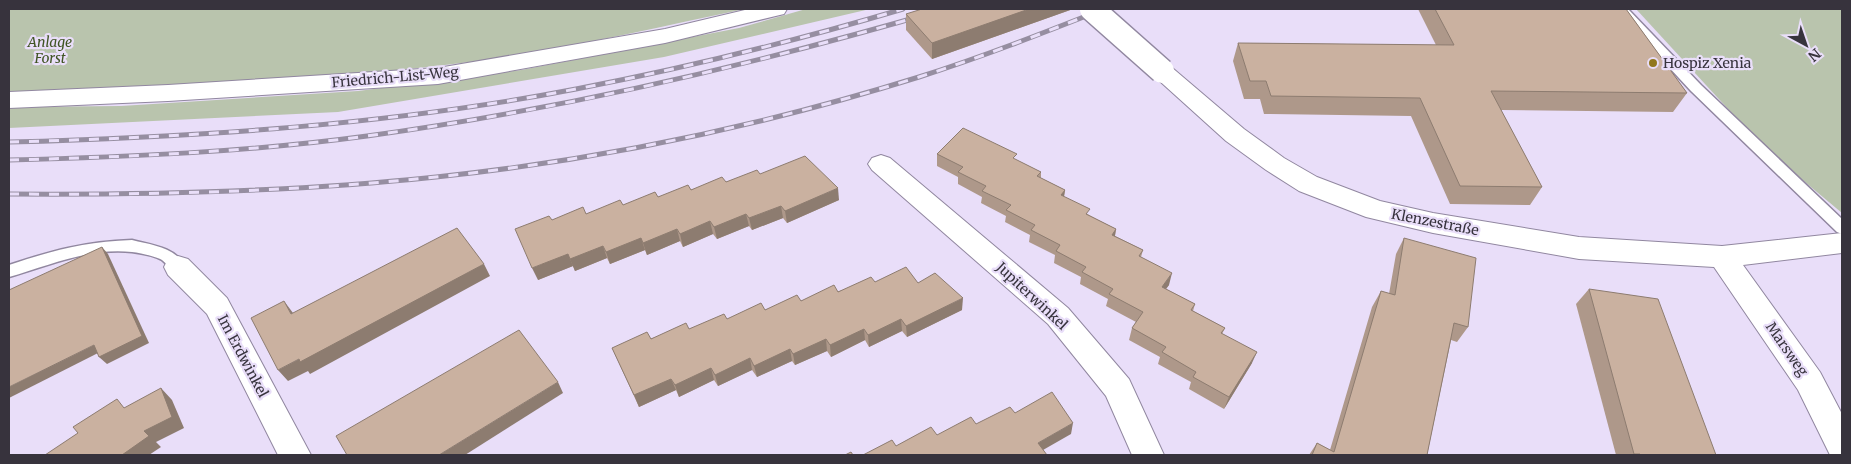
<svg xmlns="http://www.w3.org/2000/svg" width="1851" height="464" font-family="Merriweather,serif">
  <rect width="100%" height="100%" fill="#e9def9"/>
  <g fill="#b9c4ad">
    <path d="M9,9h736c-97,20 -194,44 -292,55 -147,18 -296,20 -444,28z"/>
    <polygon points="806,9 870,9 664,57 338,112 9,128 9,107 121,106 358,91 521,70 739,28"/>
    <polygon points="1636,9 1842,9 1842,213 1763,147"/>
  </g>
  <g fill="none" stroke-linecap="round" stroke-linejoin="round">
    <g stroke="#9187a0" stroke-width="3">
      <g id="lane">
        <polygon points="1615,9 1628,9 1701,85 1842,219 1842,234 1837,232 1691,91"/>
        <path d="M132,240c20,5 43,7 54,27l-3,4c-11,4 -13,-5 -21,-11 -7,-4 -22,-7 -30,-8 -42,-5 -84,14 -123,25v-12c45,-15 75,-23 123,-25z"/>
      </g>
    </g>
    <g stroke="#9187a0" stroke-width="2">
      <g id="street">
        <polygon points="749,9 787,9 784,14 665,43 438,84 168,101 9,108 9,92 168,85 438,68 665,29"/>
        <polygon points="1162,63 1170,66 1244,129 1284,158 1317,177 1380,201 1433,213 1579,237 1722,246 1842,233 1842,253 1743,265 1820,372 1842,414 1842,455 1830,455 1798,390 1714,267 1579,259 1433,233 1366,217 1299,191 1266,170 1226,141 1154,76 1150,71 1154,66"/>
        <polygon points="881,155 890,158 1068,308 1129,379 1164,455 1132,455 1106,396 1048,324 872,170 868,164 872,158"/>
        <polygon points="178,256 188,259 227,298 311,455 278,455 207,314 168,275 164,267 168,259"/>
      </g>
    </g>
    <use href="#lane" fill="#fff" fill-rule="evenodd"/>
    <use href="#street" fill="#fff" fill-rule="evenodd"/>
    <g stroke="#968ea1" stroke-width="5">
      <g id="rail">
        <path d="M9,142c190,-5 380,-17 567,-53 110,-21 219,-48 327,-80"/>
        <path d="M9,160c119,-3 239,-8 358,-24 197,-27 387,-71 578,-127"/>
        <path d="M9,194c143,1 285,-2 427,-17 163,-17 326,-51 483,-100 63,-20 124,-44 185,-68"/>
      </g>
    </g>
    <use href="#rail" stroke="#e9def9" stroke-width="3" stroke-dasharray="10" stroke-linecap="butt"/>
    <g stroke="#9187a0" stroke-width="27" stroke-linecap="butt">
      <polyline id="street-bridge" points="1092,9 1162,71"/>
    </g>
    <use href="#street-bridge" stroke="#fff" stroke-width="24"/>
  </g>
  <g fill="#ae988a">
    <polygon points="1073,9 932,59 906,30 906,14"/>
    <polygon points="1418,9 1626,9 1687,93 1673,112 1501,110 1542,187 1530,205 1450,204 1411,116 1264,114 1260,99 1244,99 1233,61 1238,43 1436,45"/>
    <polygon points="937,154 1016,160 1041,172 1041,178 1065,190 1064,197 1089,215 1116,229 1115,236 1143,250 1141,257 1169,285 1166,289 1195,304 1193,311 1225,328 1222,334 1252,363 1224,409 1189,389 1191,382 1158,364 1160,357 1129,340 1132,328 1136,322 1106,306 1108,299 1080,284 1081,277 1054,263 1055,255 1029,242 1030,235 1005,222 1006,216 981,203 982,197 958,184 958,177 937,166"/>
    <polygon points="760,174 839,200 787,223 783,218 752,230 749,226 717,239 713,234 683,247 680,241 647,255 645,250 610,264 607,258 575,271 573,266 538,280 552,220 586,214 658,197"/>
    <polygon points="1404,238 1468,327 1457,342 1451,340 1427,455 1309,455 1317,443 1330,450 1372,307 1381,291 1389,294 1396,254"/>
    <polygon points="875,282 918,283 962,310 907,337 902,331 869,347 865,340 831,357 827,351 795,365 792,361 757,377 752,370 718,386 714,380 679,397 676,390 639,407 612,348 689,329"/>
    <polygon points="1589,289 1716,455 1616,455 1576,304"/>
  </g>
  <g fill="#8d7c70">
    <polygon points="1029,9 1073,9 932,59 932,43"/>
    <polygon points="838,188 839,200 787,223 785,211"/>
    <polygon points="1065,190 1063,202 1061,195"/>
    <polygon points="781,206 783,218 752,230 749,218"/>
    <polygon points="746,214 749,226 717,239 714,227"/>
    <polygon points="710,221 713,234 683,247 680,234"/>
    <polygon points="677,229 680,241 647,255 643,243"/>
    <polygon points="1116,229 1114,241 1112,235"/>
    <polygon points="641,238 645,250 610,264 606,252"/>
    <polygon points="603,246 607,258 575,271 570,259"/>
    <polygon points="102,247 108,254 149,343 107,364 99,357"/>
    <polygon points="568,254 573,266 538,280 532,268"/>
    <polygon points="484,264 490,276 310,374 308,371 288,381 278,370"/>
    <polygon points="1172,273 1169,285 1158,299 1162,287"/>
    <polygon points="963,298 962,310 907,337 906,326"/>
    <polygon points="284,301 293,313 291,314"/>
    <polygon points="901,319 902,331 869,347 868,335"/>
    <polygon points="864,329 865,340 831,357 830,345"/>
    <polygon points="826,339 827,351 795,365 793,354"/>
    <polygon points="94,345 102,351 9,398 9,387"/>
    <polygon points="790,349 792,361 757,377 754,366"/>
    <polygon points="1257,352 1252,363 1224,409 1229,397"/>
    <polygon points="750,358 752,370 718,386 715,375"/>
    <polygon points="711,368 714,380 679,397 675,385"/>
    <polygon points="671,379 676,390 639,407 634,395"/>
    <polygon points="558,382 563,393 465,455 439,455"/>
    <polygon points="161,388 172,400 184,428 156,442 161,447 149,455 122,455"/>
    <polygon points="1073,423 1071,434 1036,454 1038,443"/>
  </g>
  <g fill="#cab1a0" stroke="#8d7c70">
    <polygon points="922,9 1029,9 932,43 906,14"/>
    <polygon points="1435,9 1626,9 1687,93 1491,91 1542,187 1460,186 1420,98 1271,96 1266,81 1250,81 1238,43 1454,45"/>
    <polygon points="963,128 1017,154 1013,158 1041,172 1037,176 1065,190 1061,195 1090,209 1086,214 1116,229 1112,235 1143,250 1139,256 1172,273 1162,287 1195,304 1191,310 1225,328 1221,333 1257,352 1229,397 1193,377 1196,372 1162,352 1166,347 1132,328 1143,312 1109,294 1113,289 1082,272 1086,267 1056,251 1060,245 1031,230 1035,225 1006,210 1011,205 982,191 986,186 958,172 963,167 937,154"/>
    <polygon points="805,156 838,188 785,211 781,206 749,218 746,214 714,227 710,221 680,234 677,229 643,243 641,238 606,252 603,246 570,259 568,254 532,268 515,229 549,216 552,220 583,207 586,214 620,200 623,205 655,192 658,197 688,185 691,190 722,177 726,182 757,170 760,174"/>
    <polygon points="457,228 484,264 300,362 299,359 278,370 251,318 284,301 291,314"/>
    <polygon points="1404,238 1476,258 1468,327 1454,323 1427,455 1312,455 1317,443 1334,452 1381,291 1395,295"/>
    <polygon points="102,247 142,336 99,357 94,345 9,387 9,290"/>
    <polygon points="906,267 918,283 935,273 963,298 906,326 901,319 868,335 864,329 830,345 826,339 793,354 790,349 754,366 750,358 715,375 711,368 675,385 671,379 634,395 612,348 647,332 651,339 686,323 689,329 724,314 727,319 761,303 765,310 797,295 801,301 834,285 838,292 871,277 875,282"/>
    <polygon points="1589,289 1658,299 1716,455 1641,455 1640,454 1634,454"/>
    <polygon points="519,330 558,382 439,455 347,455 336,436"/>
    <polygon points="161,388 172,417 144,431 149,436 122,455 45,455 78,433 73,427 117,399 124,408"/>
    <polygon points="1052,392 1073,423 1038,443 1047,455 863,455 892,440 896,446 931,427 937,435 971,417 976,424 1010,407 1015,413"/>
    <polygon points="851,452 853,455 845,455"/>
  </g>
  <circle fill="#91771d" stroke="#e9def9" stroke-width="2" cx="1653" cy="63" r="5"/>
  <g text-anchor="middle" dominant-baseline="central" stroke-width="4.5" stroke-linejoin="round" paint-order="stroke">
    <g font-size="14" font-style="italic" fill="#405524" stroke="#e9def9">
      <text x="50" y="42">Anlage<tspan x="50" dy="16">Forst</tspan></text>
    </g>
    <g font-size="14" fill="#37333d" stroke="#e9def9" text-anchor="start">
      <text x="1663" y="63">Hospiz Xenia</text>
    </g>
    <g font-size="14" fill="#37333d" stroke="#e9def9">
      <text transform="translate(395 77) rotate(-5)">Friedrich-List-Weg</text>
      <text transform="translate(1435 222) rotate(11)">Klenzestraße</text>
      <text transform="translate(1032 296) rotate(43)">Jupiterwinkel</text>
      <text transform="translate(1787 349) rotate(55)">Marsweg</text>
      <text transform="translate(243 356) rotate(62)">Im Erdwinkel</text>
    </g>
  </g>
  <rect width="1851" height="464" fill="none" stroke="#37333d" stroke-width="20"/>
  <g transform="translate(1806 45) rotate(140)" stroke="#e9def9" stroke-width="4" paint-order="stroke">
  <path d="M0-4L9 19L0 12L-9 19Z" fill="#37333d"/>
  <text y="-8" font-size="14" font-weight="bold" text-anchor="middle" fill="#37333d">N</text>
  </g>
</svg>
